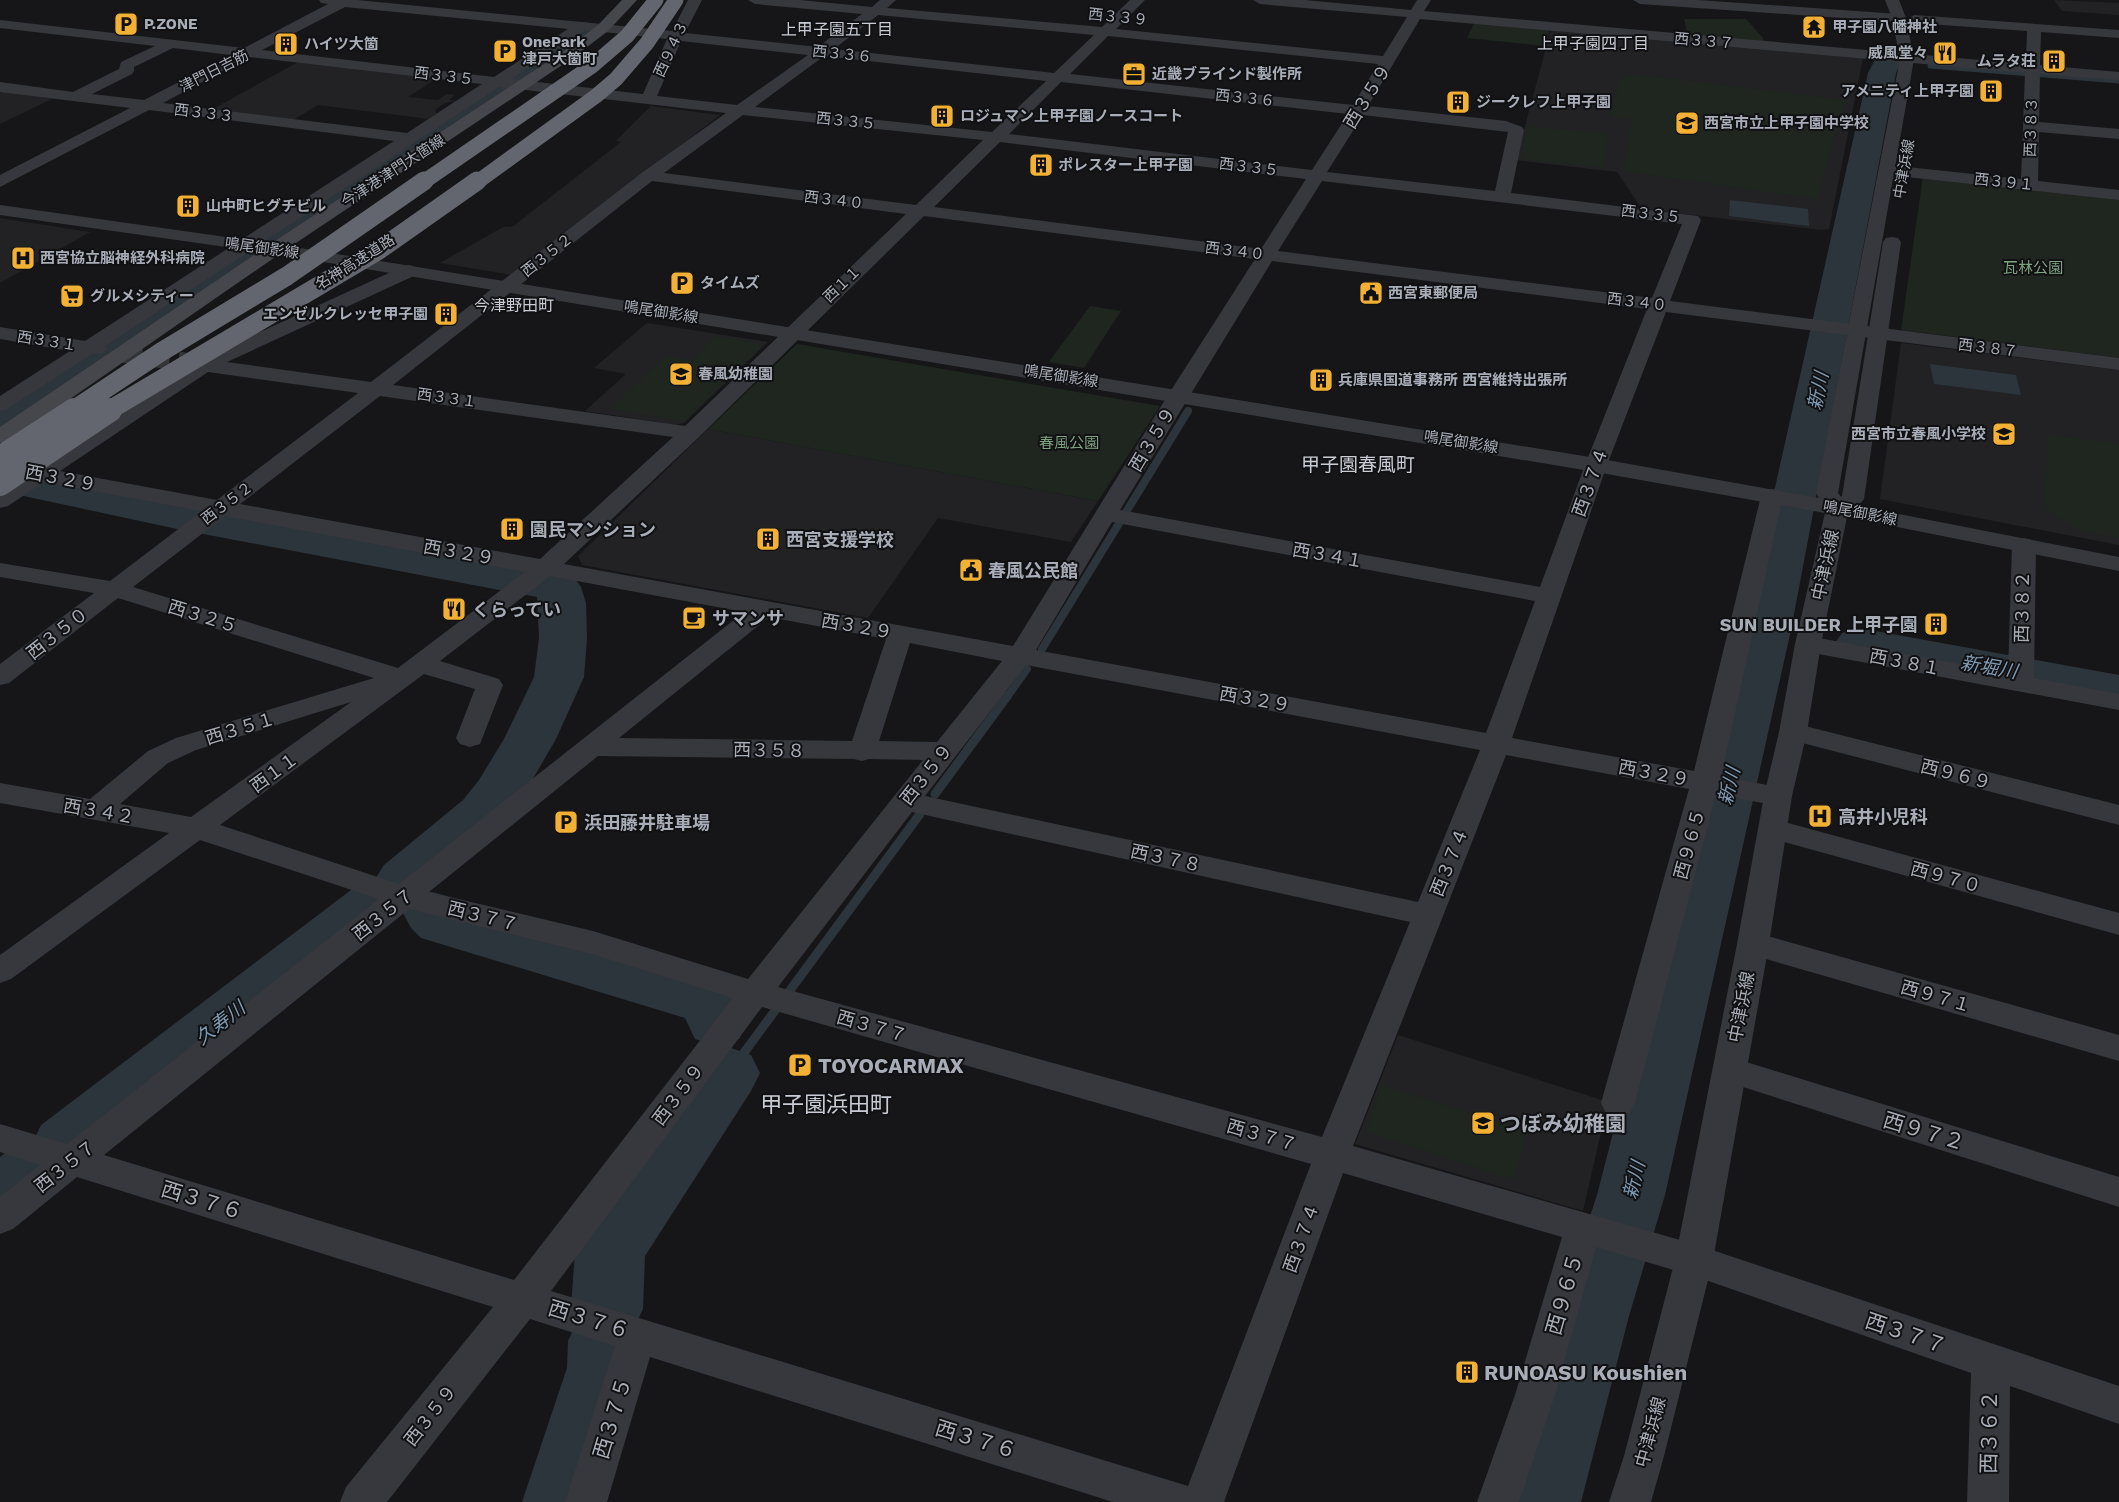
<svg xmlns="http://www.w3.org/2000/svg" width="2119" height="1502" font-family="'Work Sans','Noto Sans JP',sans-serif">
  <rect width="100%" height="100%" fill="#161618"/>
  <g fill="#222225">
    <polygon points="2054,0 2119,3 2119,15 2062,11"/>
    <polygon points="1551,29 1863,58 1829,229 1821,230 1642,209 1617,172 1516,160"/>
    <polygon points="300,61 439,77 408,97 438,100 447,94 455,95 449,100 457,101 445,103 435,110 437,113 429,119 318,105 293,120 211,110"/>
    <polygon points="5,91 54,98 0,124 0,93"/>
    <polygon points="651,106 720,115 512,275 440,263 503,227 512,227 621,142 616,141"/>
    <polygon points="0,218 90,232 0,283"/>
    <polygon points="647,323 768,342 684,423 676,425 585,411 626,374 594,368"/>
    <polygon points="1901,343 2119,370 2119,545 1880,499"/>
    <polygon points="708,429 1098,501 1071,542 938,518 868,618 582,565 578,556"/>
    <polygon points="1398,1035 1608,1102 1583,1211 1355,1144"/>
  </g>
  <g fill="#1e261f">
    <polygon points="1684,19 1746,19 1763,38 1764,43 1688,37"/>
    <polygon points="1474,23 1550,29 1545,46 1467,38"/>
    <polygon points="1632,74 1845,100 1817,199 1624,171 1632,120 1610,117 1620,79"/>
    <polygon points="1528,126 1608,134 1604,168 1521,159"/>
    <polygon points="1923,176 2119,199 2119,358 1901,330"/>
    <polygon points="1090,306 1121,311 1084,368 1049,362"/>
    <polygon points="715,336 756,343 762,346 685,421 610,409 666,356 693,361"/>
    <polygon points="797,344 1160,406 1098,501 708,429"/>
    <polygon points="2048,434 2119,444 2119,538 2081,531 2045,508"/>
    <polygon points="1382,1085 1526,1131 1514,1180 1366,1131"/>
  </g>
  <g fill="#2c353c">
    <polygon points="1730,200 1808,209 1809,226 1729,216"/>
    <polygon points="1930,364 2016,375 2021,395 1934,384"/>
  </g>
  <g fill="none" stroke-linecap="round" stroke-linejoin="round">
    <polyline stroke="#2c353c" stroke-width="5" points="1930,66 2119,81"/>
    <g stroke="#2c353c" stroke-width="8">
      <polyline points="1042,649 1188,411"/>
      <polyline points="1007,697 1027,669"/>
    </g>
    <g stroke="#2c353c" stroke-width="9">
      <polyline points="935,794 1008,695"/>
      <polyline points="743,1054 920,814"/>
    </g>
    <g fill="#2c353c" fill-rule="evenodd">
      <polygon points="585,22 594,24 598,30 594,36 290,241 278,244 266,241 261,234 266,227 576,24"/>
      <polygon points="1887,54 1897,56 1901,62 1896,73 1791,630 1665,1195 1629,1316 1581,1502 1501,1502 1557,1316 1597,1195 1743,630 1868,73 1877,56"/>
      <polygon points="243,247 255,250 260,257 255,264 14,427 0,430 0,400 231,250"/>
      <polygon points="34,473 177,503 574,577 581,587 586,603 587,638 584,677 556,739 517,806 501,826 424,893 402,899 404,902 395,917 89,1165 65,1173 57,1190 24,1217 0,1225 0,1157 9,1150 33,1142 41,1125 355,887 377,882 375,879 384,865 463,800 479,780 504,739 534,677 539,638 537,597 177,529 19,495 12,486 19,477"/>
      <polygon points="1859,628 2119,675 2119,707 1842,653 1835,643 1842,633"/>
      <polygon points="432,892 453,898 462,907 735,986 744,1003 748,1022 739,1039 717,1046 695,1039 685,1018 421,938 411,928 403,913 411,898"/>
      <polygon points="728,1047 751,1055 760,1073 751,1091 645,1256 643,1309 635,1326 642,1341 641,1368 602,1502 522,1502 567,1368 568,1341 577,1322 571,1309 575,1250 585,1228 705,1055"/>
    </g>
    <polyline stroke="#333438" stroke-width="19" stroke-dasharray="19 9" stroke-linecap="butt" points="123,353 204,365"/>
    <g fill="#37383d" fill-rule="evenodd">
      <path d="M319,0h38l315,31 16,-31h14l-17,33 133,14 44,-33 -107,-10 -7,-4h52l72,7 8,-7h16l-9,8 215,19 28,-27h15l-29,29 267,27 24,-39 -147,-13 -7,-4h52l106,10 6,-10h14l-7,11 602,53 1,-33 -113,-8 -7,-4 7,-4 205,15v8l-78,-6 -1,33 79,7v8l-79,-6 -1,48 80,7v10l-80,-7 -1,49 81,9v10l-231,-25 -6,-1 -2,-4 2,-4 6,-1 133,14 4,-106 -605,-54 -52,87 138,15 16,6 2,3 -13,63 187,23 3,4 -31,81 449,57v12l-453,-58 -59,153 -95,273 182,33 67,-275 3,-5 8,-2 8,2 3,5 -62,280 67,13 4,7 -4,7 -10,3 -62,-12 -81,309 -5,10 -12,4 -12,-4 -5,-10 88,-314 -183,-34 -153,391 341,98 425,142v38l-109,-38 -1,116h-42l4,-129 -277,-97 -98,-29 -41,148 -36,107h-42l38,-107 47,-158 -219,-64 -119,329h-111l-463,-145 -43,145h-42l50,-156 -85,-27 -143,183h-47l6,-15 147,-180 -416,-130 -64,52 -13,5v-37l40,-32 -40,-13v-28l67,20 312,-245 -179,-59 -189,139 -11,4v-28l169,-122 -169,-30v-20l90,16 58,-48 28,-13 198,-60 -256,-80 -109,85 -9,2v-21l94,-71 -94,-16v-14l110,18 92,-70 -158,-29 -36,24 -8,2v-17l20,-14 -20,-4v-12l36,6 161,-106 205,-94 7,-2 7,2 2,4 -2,4 -189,87 144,20 272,-210 83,-59 -227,-26 -394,259 2,3 -3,4 -12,1 -85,55 -7,2v-15l70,-45 -70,-12v-12l85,14 309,-200 -245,-31 -149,77v-12l130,-67 -130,-16v-10l73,10 46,-23 2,-7 34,-16 -155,-18v-8l244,28 84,-44 -7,-1zM345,7l223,22 -74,48 -232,-27zM878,15l216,20 -40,38 -220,-24zM585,30l82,9 -24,55 -132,-15zM1108,36l270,28 -25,41 -283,-31zM681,41l127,14 -71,50 -80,-9zM173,48l58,7 -87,45 -52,-6 40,-20 2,-3v-4zM824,56l222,25 -54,51 -237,-25zM249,57l233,27 -75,49 -244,-30zM1061,82l287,32 -36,56 -303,-36zM743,115l240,25 -67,65 -252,-32zM1363,115l145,17 -13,59 -168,-19zM1000,142l306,37 -45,70 -327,-42zM652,181l254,33 -221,212 -292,-41zM1322,181l360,43 -30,74 -374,-47zM924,216l331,43 -87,136 -155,251 -449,-82 134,-126zM1272,261l375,48 -62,156 -45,122 -420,-77zM208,372l150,21 -141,107 -157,-29zM380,396l293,41 -133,122 -300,-55zM225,516l300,56 -127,96 -265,-81zM1112,522l423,79 -49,132 -450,-83zM550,576l194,36 -345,272 -179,-59 204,-151 51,15 -19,49 4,6 10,3 10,-3 23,-59 -4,-6 -59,-18zM769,617l117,22 -34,102 -233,-3zM910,643l92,18 -65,81 -58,-1zM1026,665l454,85 -62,152 -493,-106zM351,702l-160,115 -71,-13 48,-41 28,-13zM598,756l256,3 8,2 7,-2 54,1 -175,219 -155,-48 -164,-39zM912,812l498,110 -88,215 -544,-150zM409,909l183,45 141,44 -219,282 -410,-125zM762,1007l549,157 -123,322 -637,-195z"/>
      <polygon points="1633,0 1698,0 1899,14 1906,18 1899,22 1640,4"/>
      <polygon points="2024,538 2032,540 2036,545 2034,678 2119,694 2119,710 1808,652 1799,649 1795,644 1799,639 1808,636 2008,673 2012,545 2016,540"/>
      <polygon points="1793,723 2119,805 2119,825 1783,738 1779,732 1783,726"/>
      <polygon points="1773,819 2119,913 2119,935 1763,836 1759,829 1763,822"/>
      <polygon points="1753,932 2119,1035 2119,1061 1742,952 1737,944 1742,936"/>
      <polygon points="1730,1057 2119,1177 2119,1207 1718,1079 1713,1070 1718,1061"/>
    </g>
    <polygon fill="#37383d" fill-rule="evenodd" points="1885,0 1899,0 1906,18 1914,59 1838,493 1841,497 1842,496 1883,242 1886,238 1892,237 1898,238 1901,242 1864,499 1858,506 2119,557 2119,571 1847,517 1821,644 1807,732 1792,796 1769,944 1713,1260 1664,1456 1651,1502 1609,1502 1624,1456 1675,1260 1737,944 1764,796 1779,732 1795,644 1825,513 1596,472 275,254 0,215 0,205 275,244 1596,458 1819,498 1816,493 1900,59 1892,18"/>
    <polygon fill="#45474d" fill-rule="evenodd" points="622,0 637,0 608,31 574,57 281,253 8,442 0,443 0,427 269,245 564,51 598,25"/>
    <g stroke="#63666e" stroke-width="15">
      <polyline points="422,183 592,66 627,36 656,0"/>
      <polyline points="476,183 596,96 616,79 647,43 676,0"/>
    </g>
    <g stroke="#63666e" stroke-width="19">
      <polyline points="72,411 161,352 287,276 424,181"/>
      <polyline points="108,411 379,250 477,181"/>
    </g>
    <g stroke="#63666e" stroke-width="24">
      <polyline points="0,458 74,410"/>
      <polyline points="0,484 110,410"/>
    </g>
  </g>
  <defs>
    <g id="parking-square" transform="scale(1.25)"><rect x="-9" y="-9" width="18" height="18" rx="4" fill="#f2b134" stroke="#111113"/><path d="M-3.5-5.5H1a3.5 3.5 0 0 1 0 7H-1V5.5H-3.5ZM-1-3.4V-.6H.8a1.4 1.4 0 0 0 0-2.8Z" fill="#111"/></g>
    <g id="temple-square" transform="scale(1.25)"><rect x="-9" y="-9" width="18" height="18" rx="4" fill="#f2b134" stroke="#111113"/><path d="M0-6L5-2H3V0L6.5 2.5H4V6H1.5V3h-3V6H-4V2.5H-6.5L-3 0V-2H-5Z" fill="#111"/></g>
    <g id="building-square" transform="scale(1.25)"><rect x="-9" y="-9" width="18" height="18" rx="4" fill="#f2b134" stroke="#111113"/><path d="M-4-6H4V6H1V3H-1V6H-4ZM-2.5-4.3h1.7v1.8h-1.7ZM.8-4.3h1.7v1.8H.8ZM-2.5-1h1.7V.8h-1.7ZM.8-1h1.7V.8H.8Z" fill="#111"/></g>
    <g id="restaurant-square" transform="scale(1.25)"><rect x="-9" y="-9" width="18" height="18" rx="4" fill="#f2b134" stroke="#111113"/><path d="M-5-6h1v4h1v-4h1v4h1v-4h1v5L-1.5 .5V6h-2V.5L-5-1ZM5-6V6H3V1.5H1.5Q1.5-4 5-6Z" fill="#111"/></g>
    <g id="office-square" transform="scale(1.25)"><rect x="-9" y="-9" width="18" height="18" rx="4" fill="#f2b134" stroke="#111113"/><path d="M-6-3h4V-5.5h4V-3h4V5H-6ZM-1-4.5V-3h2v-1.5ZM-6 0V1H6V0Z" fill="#111"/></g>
    <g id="school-square" transform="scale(1.25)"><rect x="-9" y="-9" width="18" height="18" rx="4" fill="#f2b134" stroke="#111113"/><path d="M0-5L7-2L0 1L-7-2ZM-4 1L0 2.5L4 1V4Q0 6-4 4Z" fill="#111"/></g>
    <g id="hospital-square" transform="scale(1.25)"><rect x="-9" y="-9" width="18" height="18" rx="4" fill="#f2b134" stroke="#111113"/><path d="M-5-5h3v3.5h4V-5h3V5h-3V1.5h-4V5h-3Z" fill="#111"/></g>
    <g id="civic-square" transform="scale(1.25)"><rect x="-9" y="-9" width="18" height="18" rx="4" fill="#f2b134" stroke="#111113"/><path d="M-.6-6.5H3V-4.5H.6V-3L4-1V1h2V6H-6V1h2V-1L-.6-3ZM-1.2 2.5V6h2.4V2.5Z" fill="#111"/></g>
    <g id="supermarket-square" transform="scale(1.25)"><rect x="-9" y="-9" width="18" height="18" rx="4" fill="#f2b134" stroke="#111113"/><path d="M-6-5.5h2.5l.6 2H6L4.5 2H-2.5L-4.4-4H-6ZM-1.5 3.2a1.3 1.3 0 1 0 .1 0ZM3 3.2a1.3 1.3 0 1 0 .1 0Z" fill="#111"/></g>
    <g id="cafe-square" transform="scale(1.25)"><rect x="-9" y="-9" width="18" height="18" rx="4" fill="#f2b134" stroke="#111113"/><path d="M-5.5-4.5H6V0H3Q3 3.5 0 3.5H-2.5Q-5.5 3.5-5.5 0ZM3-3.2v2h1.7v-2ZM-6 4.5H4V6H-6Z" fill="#111"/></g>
  </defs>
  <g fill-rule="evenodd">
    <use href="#parking-square" x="126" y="24"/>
    <use href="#temple-square" x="1814" y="27"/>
    <use href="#building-square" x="286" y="44"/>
    <use href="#parking-square" x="505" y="51"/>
    <use href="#restaurant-square" x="1945" y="53"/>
    <use href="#building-square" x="2054" y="61"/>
    <use href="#office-square" x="1134" y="74"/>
    <use href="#building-square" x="1991" y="91"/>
    <use href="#building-square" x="1458" y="102"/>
    <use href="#building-square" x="942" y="116"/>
    <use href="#school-square" x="1687" y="123"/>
    <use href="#building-square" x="1041" y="165"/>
    <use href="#building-square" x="188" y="206"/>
    <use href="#hospital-square" x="23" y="258"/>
    <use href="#parking-square" x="682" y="283"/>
    <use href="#civic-square" x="1371" y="293"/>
    <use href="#supermarket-square" x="72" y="296"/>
    <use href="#building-square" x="446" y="314"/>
    <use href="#school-square" x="681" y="374"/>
    <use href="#building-square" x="1321" y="380"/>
    <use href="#school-square" x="2004" y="434"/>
    <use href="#building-square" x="512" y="529"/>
    <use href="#building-square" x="768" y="539"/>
    <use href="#civic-square" x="971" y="570"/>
    <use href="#restaurant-square" x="454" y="609"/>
    <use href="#cafe-square" x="694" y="618"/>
    <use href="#building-square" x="1936" y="624"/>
    <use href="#hospital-square" x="1820" y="816"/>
    <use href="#parking-square" x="566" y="822"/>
    <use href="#parking-square" x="800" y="1065"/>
    <use href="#school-square" x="1483" y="1123"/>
    <use href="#building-square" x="1467" y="1372"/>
  </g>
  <g text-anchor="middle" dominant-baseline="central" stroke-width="4" stroke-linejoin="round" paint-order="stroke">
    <g font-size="15" fill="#a8adb8" stroke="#111113">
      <text transform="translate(1118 17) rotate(6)">西３３９</text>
      <text transform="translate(1704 41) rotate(5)">西３３７</text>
      <text transform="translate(671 49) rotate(-65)">西９４３</text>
      <text transform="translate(842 54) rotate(6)">西３３６</text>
      <text transform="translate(214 71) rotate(-27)">津門日吉筋</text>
      <text transform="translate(444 76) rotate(7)">西３３５</text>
      <text transform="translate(1245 98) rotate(6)">西３３６</text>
      <text transform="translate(204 113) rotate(7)">西３３３</text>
      <text transform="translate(846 121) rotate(6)">西３３５</text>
      <text transform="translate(2031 127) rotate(-88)">西３８３</text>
      <text transform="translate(1249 167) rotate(7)">西３３５</text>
      <text transform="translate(1904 169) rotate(-80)">中津浜線</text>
      <text transform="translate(393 171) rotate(-33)">今津港津門大箇線</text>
      <text transform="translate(2004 182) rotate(6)">西３９１</text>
      <text transform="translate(834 200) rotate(7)">西３４０</text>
      <text transform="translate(1651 214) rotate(7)">西３３５</text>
      <text transform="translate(262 248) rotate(8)">鳴尾御影線</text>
      <text transform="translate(1235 251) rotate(7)">西３４０</text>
      <text transform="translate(547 255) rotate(-38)">西３５２</text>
      <text transform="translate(355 262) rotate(-32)">名神高速道路</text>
      <text transform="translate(842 284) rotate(-44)">西１１</text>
      <text transform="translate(1637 302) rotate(7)">西３４０</text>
      <text transform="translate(661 312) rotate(9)">鳴尾御影線</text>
      <text transform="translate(47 341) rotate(9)">西３３１</text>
      <text transform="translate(1988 348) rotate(7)">西３８７</text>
      <text transform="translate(1061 376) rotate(9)">鳴尾御影線</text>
      <text transform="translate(447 398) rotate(8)">西３３１</text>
      <text transform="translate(1461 442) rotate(9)">鳴尾御影線</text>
      <text transform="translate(227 503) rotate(-37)">西３５２</text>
      <text transform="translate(1860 513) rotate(11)">鳴尾御影線</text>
    </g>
    <g font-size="15" font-weight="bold" fill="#a8adb8" stroke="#111113" text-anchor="start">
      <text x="144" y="24">P.ZONE</text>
      <text x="1832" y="27">甲子園八幡神社</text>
      <text x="522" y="42">OnePark<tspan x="522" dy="17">津戸大箇町</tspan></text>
      <text x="304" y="44">ハイツ大箇</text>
      <text x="1928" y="53" text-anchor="end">威風堂々</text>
      <text x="2036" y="61" text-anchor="end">ムラタ荘</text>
      <text x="1152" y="74">近畿ブラインド製作所</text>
      <text x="1974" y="91" text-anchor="end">アメニティ上甲子園</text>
      <text x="1476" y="102">ジークレフ上甲子園</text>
      <text x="960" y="116">ロジュマン上甲子園ノースコート</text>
      <text x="1704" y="123">西宮市立上甲子園中学校</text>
      <text x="1058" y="165">ポレスター上甲子園</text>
      <text x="206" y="206">山中町ヒグチビル</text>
      <text x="40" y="258">西宮協立脳神経外科病院</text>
      <text x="700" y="283">タイムズ</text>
      <text x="1388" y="293">西宮東郵便局</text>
      <text x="90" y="296">グルメシティー</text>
      <text x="428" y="314" text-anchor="end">エンゼルクレッセ甲子園</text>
      <text x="698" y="374">春風幼稚園</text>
      <text x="1338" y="380">兵庫県国道事務所 西宮維持出張所</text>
      <text x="1986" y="434" text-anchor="end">西宮市立春風小学校</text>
    </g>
    <g font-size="15" fill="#7fa381" stroke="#111113">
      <text x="2033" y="268">瓦林公園</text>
      <text x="1069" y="443">春風公園</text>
    </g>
    <g font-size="16" fill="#c9ccd4" stroke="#111113">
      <text x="837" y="29">上甲子園五丁目</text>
      <text x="1593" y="43">上甲子園四丁目</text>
      <text x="514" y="305">今津野田町</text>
    </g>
    <g font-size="18" fill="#a8adb8" stroke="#111113">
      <text transform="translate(1367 96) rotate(-58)">西３５９</text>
      <text transform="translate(1152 439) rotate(-59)">西３５９</text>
      <text transform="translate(61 478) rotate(11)">西３２９</text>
      <text transform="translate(1590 482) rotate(-70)">西３７４</text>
      <text transform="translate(459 552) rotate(10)">西３２９</text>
      <text transform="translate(1328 555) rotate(10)">西３４１</text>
      <text transform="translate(1825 565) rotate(-78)">中津浜線</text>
      <text transform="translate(2022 607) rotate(-89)">西３８２</text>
      <text transform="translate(203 616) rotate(17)">西３２５</text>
      <text transform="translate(857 626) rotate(10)">西３２９</text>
      <text transform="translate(57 633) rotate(-38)">西３５０</text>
      <text transform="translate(1905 662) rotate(11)">西３８１</text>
      <text transform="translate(1255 699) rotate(10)">西３２９</text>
      <text transform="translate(240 728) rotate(-17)">西３５１</text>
      <text transform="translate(769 750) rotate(1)">西３５８</text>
      <text transform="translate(274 772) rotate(-36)">西１１</text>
      <text transform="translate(1654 773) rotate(11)">西３２９</text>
      <text transform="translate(926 774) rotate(-52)">西３５９</text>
      <text transform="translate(1956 774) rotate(14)">西９６９</text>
      <text transform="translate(99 811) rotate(10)">西３４２</text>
      <text transform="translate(1689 844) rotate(-75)">西９６５</text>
      <text transform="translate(1166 858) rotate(12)">西３７８</text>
      <text transform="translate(1449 862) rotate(-68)">西３７４</text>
      <text transform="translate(1946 877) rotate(15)">西９７０</text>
      <text transform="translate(383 914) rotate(-38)">西３５７</text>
      <text transform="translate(483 916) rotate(14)">西３７７</text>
      <text transform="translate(1936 996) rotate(16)">西９７１</text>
      <text transform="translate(1741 1007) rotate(-79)">中津浜線</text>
      <text transform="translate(872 1026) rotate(16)">西３７７</text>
      <text transform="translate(678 1094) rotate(-53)">西３５９</text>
      <text transform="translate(1262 1135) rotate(16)">西３７７</text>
      <text transform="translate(65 1166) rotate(-38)">西３５７</text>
      <text transform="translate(1301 1238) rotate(-70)">西３７４</text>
      <text transform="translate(430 1415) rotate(-52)">西３５９</text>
      <text transform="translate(1650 1432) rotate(-75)">中津浜線</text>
    </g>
    <g font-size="18" font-weight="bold" fill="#a8adb8" stroke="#111113" text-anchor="start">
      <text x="530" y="529">園民マンション</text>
      <text x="786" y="539">西宮支援学校</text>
      <text x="988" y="570">春風公民館</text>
      <text x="472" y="609">くらってい</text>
      <text x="712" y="618">サマンサ</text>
      <text x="1918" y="624" text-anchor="end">SUN BUILDER 上甲子園</text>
      <text x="1838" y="816">高井小児科</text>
      <text x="584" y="822">浜田藤井駐車場</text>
    </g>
    <g font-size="19" font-style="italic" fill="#7f9bb3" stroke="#111113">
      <text transform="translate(1818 391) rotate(-78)">新川</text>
      <text transform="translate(1989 667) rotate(10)">新堀川</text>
      <text transform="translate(1729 786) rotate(-76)">新川</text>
      <text transform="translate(220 1023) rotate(-38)">久寿川</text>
      <text transform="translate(1634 1180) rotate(-76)">新川</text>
    </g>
    <g font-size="19" fill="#c9ccd4" stroke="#111113">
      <text x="1358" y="464">甲子園春風町</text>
    </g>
    <g font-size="21" font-weight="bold" fill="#a8adb8" stroke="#111113" text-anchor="start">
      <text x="818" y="1065">TOYOCARMAX</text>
      <text x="1500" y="1123">つぼみ幼稚園</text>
      <text x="1484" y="1372">RUNOASU Koushien</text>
    </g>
    <g font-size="21" fill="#a8adb8" stroke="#111113">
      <text transform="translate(1924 1131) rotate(17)">西９７２</text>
      <text transform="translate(202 1200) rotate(17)">西３７６</text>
      <text transform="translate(1564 1294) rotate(-74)">西９６５</text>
      <text transform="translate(589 1319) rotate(17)">西３７６</text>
      <text transform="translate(1906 1333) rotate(19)">西３７７</text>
      <text transform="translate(612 1418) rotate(-73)">西３７５</text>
      <text transform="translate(1989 1432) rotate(-89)">西３６２</text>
      <text transform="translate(976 1439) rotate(17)">西３７６</text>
    </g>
    <g font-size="22" fill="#c9ccd4" stroke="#111113">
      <text x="826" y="1104">甲子園浜田町</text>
    </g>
  </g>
</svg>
